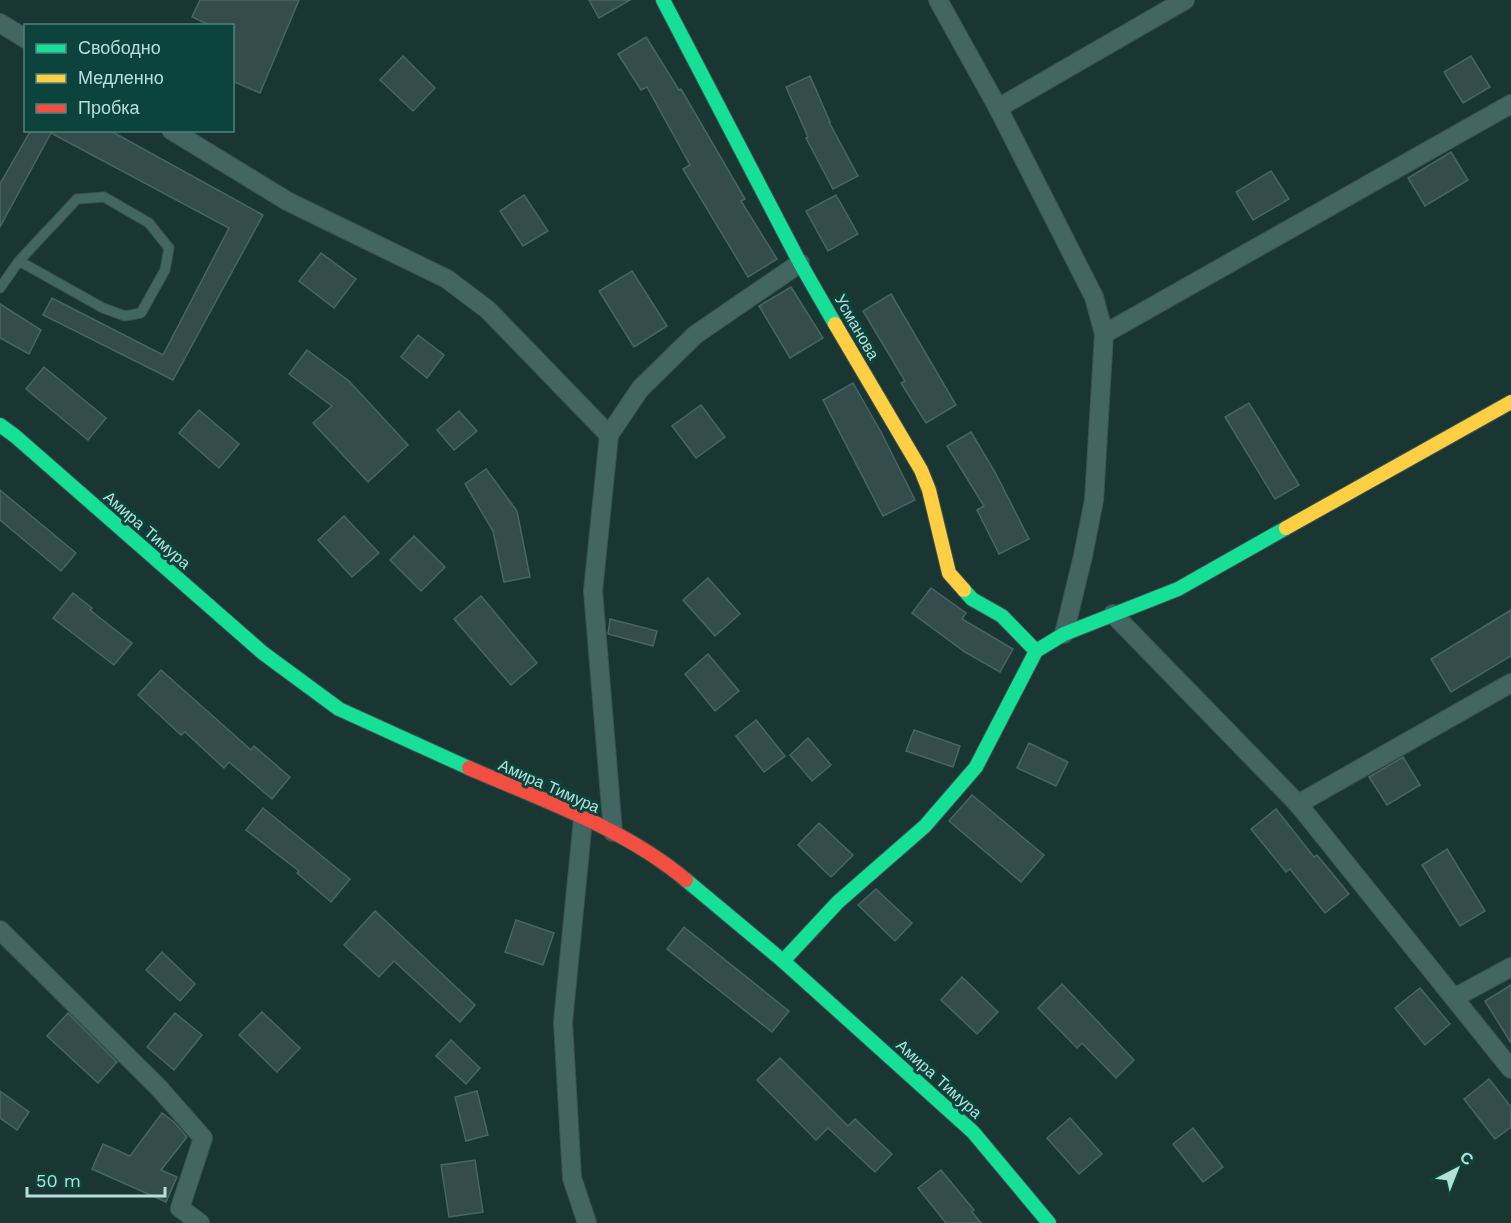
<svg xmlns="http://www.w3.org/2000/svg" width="1511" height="1223" font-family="'Work Sans',sans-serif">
  <rect width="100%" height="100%" fill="#1a3633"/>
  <g fill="#344d4a" stroke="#476663" stroke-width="1.5">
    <polygon points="200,0 299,0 260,93 232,81 232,26 211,26 192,17"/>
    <polygon points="589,0 630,0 599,18"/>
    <polygon points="646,37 679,90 681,89 745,199 741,201 777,259 748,277 683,169 690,165 647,87 641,90 618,54"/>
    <polygon points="403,56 435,88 413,111 380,80"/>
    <polygon points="1471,56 1490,87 1463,103 1444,72"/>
    <polygon points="810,76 830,122 829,122 858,176 833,189 806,138 808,137 786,87"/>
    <polygon points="31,130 109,130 263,215 173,380 43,315 52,298 163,355 229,228 51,133 0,227 0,184"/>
    <polygon points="1451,152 1468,180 1425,206 1408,178"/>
    <polygon points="1271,171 1289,199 1253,220 1236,192"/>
    <polygon points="524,195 548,231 523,246 500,211"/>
    <polygon points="836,195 858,234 828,251 806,211"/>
    <polygon points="321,253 356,279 334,308 299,281"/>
    <polygon points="632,271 667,326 634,347 599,291"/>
    <polygon points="791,287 823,338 790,358 759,306"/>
    <polygon points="891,294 956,405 926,423 901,383 905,381 863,311"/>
    <polygon points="0,304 41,330 29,354 0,338"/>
    <polygon points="418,335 444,355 427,378 401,357"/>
    <polygon points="307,350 349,381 408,445 368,482 313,423 332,406 289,374"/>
    <polygon points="44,367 106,418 88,440 26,389"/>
    <polygon points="853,383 881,432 915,500 883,516 823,400"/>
    <polygon points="1249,403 1299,485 1275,499 1225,417"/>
    <polygon points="701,405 725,437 696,458 672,426"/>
    <polygon points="199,410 239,444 219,468 179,433"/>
    <polygon points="459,411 477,431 454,450 437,430"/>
    <polygon points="971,432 995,472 1029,539 999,554 977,510 984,506 947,446"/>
    <polygon points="486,469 517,511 530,577 504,582 493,531 465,484"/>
    <polygon points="0,490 76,553 61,571 0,520"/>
    <polygon points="344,516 379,553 352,577 318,540"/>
    <polygon points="414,536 445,567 421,591 390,560"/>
    <polygon points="708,578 740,614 715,636 683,600"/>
    <polygon points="931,588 966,613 962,619 1013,649 1000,672 965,652 912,613"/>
    <polygon points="73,593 92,608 90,610 132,643 114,665 53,618"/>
    <polygon points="481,596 537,663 511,685 454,619"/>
    <polygon points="1511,610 1511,656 1451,692 1431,659"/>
    <polygon points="610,619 657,631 653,646 608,634"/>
    <polygon points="708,654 739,691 715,711 685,674"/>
    <polygon points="161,670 251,750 254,746 290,777 272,799 229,762 224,768 185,732 181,735 138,695"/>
    <polygon points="756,720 785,756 764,772 736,736"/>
    <polygon points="914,730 960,746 953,767 906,751"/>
    <polygon points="808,738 831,765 812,781 790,755"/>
    <polygon points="1029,743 1068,762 1056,786 1017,768"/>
    <polygon points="1403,757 1420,785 1387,805 1369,777"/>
    <polygon points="972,795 1044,855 1021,882 949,821"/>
    <polygon points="263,808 350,879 331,902 297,873 299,871 246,830"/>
    <polygon points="1276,809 1314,857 1317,855 1349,894 1325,913 1290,869 1286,872 1251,829"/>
    <polygon points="819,823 853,855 831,877 798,845"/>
    <polygon points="1447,849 1485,911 1460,926 1422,865"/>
    <polygon points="876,889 912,923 895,941 858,905"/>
    <polygon points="375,911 475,1005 460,1022 394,961 379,977 344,945"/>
    <polygon points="516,920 554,933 543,965 505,952"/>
    <polygon points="684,927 789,1011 772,1032 667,949"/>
    <polygon points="162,952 195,984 180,1001 146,970"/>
    <polygon points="962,977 998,1012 977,1034 941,1000"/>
    <polygon points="1062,984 1134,1060 1116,1078 1082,1043 1077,1048 1038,1008"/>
    <polygon points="1511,985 1511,1043 1485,1001"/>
    <polygon points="1420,988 1450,1024 1425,1045 1395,1008"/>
    <polygon points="262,1012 300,1048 277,1072 239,1035"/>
    <polygon points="68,1013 117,1062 98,1083 47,1036"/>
    <polygon points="175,1013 202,1035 174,1070 147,1047"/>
    <polygon points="451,1040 480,1068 466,1084 436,1056"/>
    <polygon points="780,1058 848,1126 855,1119 892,1154 875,1172 828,1128 816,1140 757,1080"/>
    <polygon points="1489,1079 1511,1107 1511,1127 1495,1139 1464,1099"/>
    <polygon points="0,1091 29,1112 17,1130 0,1118"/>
    <polygon points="477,1091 488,1135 466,1141 455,1097"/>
    <polygon points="162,1113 174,1122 187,1137 161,1170 177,1177 166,1202 92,1169 103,1144 130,1156"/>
    <polygon points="1070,1118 1102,1154 1079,1174 1047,1138"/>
    <polygon points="1193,1128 1223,1167 1203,1182 1173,1144"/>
    <polygon points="475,1160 483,1212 449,1217 441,1165"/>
    <polygon points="941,1170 974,1210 972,1212 981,1223 946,1223 918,1188"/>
  </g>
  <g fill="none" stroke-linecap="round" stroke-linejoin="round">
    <g stroke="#3b5451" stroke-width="11">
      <polyline id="lane" points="0,288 19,261 77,199 104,197 149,223 169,248 165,270 141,313 125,316 103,308 19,261"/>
    </g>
    <g stroke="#3b5451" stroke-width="20">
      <g id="street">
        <polyline points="938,0 998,108 1094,297 1104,334 1094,500 1083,556 1064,634"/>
        <polyline points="0,23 26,39"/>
        <polyline points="998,108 1185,0"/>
        <polyline points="171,130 287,201 447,279 488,310 609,435"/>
        <polyline points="1104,334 1511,104"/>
        <polyline points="1113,614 1298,804 1511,1069"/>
        <polyline points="1298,804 1511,683"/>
        <polyline points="583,819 563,1022 572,1178 587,1223"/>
        <polyline points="613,832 593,591 609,435 640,389 695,335 800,263"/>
        <polyline points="0,930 159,1088 203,1138 180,1208 200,1223"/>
        <polyline points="1454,998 1511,967"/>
      </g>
    </g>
    <g stroke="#3b5451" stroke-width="16">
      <g id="fast">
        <polyline points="663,0 800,263 835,324"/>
        <polyline points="0,425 15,436 263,653 339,709 469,768"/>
        <polyline points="964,590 972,599 1002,616 1036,651"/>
        <polyline points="686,880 783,961 973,1132 1049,1223"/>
        <polyline points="783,961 838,902 925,826 976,767 1036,651 1064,634 1178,589 1286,528"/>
      </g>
    </g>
    <g stroke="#3b5451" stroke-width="16">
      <g id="slow">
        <polyline points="835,324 921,470 929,490 949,573 964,590"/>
        <polyline points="1286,528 1511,402"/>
      </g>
    </g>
    <g stroke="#3b5451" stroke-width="16">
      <path id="jam" d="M469,768c73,32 155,60 217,112"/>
    </g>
    <use href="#lane" stroke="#446663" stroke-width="9"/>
    <use href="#street" stroke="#446663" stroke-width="18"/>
    <use href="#fast" stroke="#16e098" stroke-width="14"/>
    <use href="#slow" stroke="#ffcf43" stroke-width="14"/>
    <use href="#jam" stroke="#f24e42" stroke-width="14"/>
  </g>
  <g text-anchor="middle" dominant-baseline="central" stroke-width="6" stroke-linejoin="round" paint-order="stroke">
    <g font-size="16" fill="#b5e0d9" stroke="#0d433d">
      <text transform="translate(857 327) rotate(60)">Усманова</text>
      <text transform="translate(147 530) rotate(41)">Амира Тимура</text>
      <text transform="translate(549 786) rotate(24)">Амира Тимура</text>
      <text transform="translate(939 1079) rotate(42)">Амира Тимура</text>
    </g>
  </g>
  <rect x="24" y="24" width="210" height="108" fill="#0d433d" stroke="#50827b" stroke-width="1.5"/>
  <rect x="36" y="44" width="30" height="9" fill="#16e098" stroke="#50827b" stroke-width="1.5"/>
  <text x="78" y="54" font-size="18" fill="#b5e0d9">Свободно</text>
  <rect x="36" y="74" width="30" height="9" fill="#ffcf43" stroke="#50827b" stroke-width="1.5"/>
  <text x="78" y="84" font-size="18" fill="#b5e0d9">Медленно</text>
  <rect x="36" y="104" width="30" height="9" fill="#f24e42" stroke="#50827b" stroke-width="1.5"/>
  <text x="78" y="114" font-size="18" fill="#b5e0d9">Пробка</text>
  <g transform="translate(1457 1169) rotate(42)" stroke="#0d433d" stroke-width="4.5" paint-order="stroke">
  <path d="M0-4.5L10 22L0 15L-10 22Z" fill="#b5e0d9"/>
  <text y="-9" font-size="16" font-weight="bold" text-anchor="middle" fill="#b5e0d9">С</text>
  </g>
  <path d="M27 1187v9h138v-9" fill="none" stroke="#b5e0d9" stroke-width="3"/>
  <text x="36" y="1187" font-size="18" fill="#b5e0d9" stroke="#0d433d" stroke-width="4.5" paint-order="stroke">50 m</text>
</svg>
